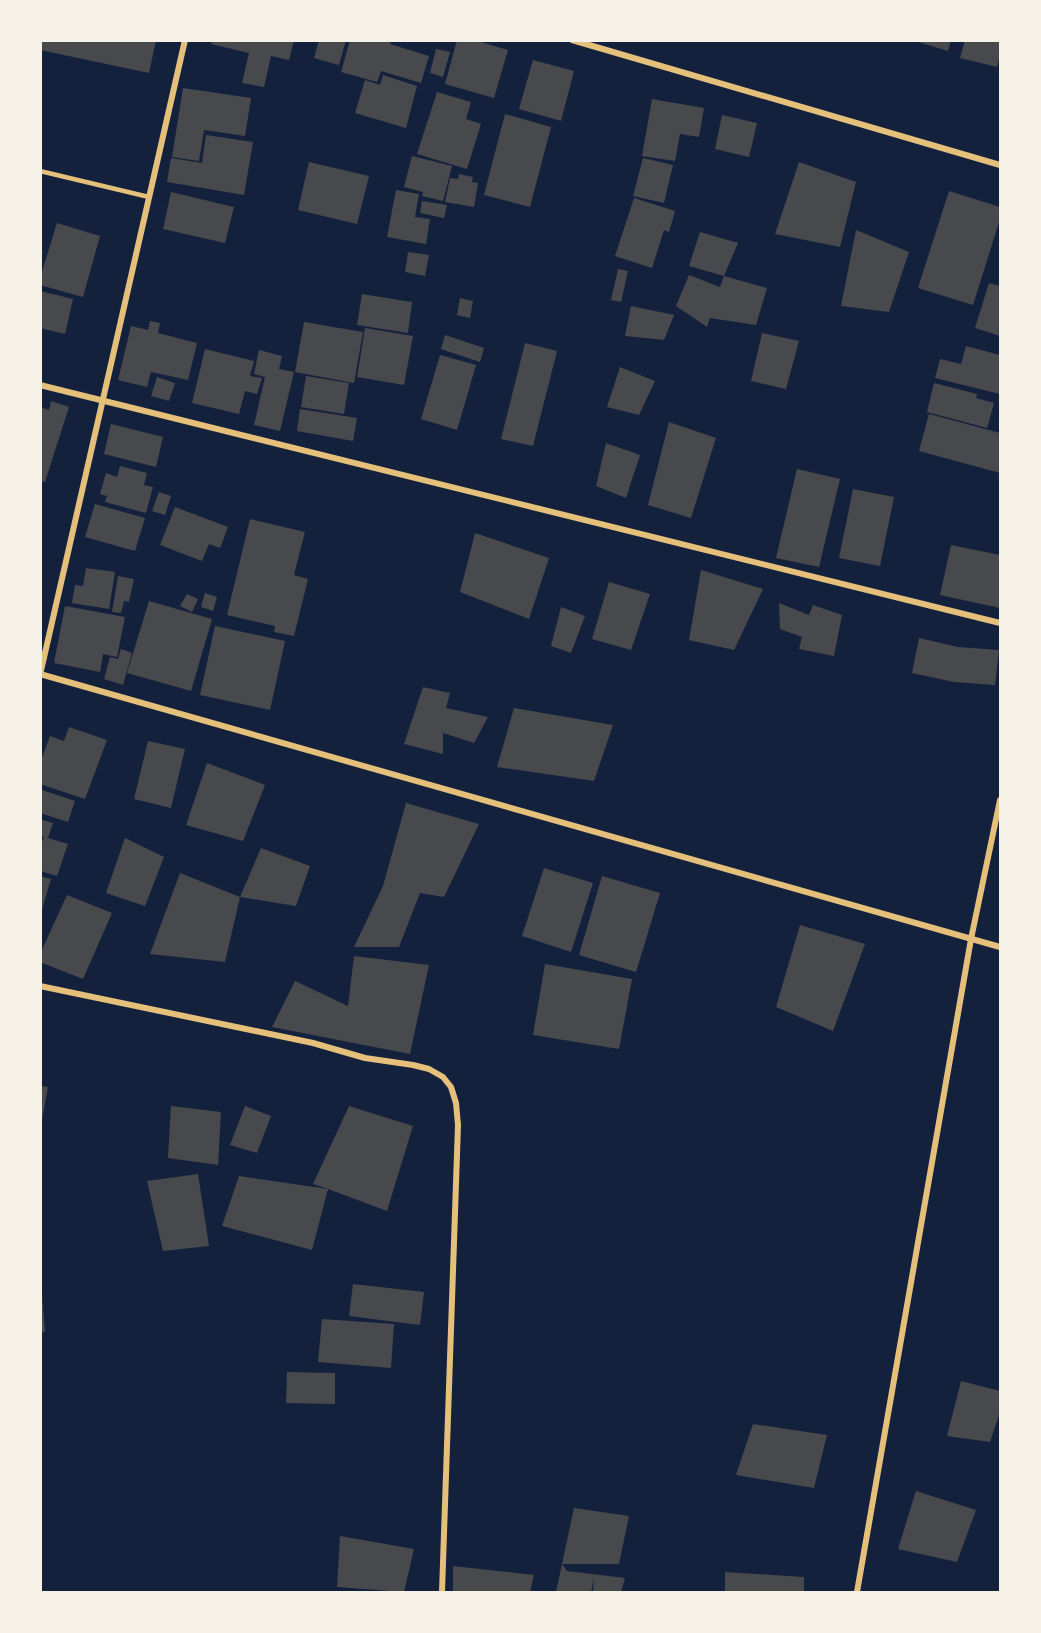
<svg xmlns="http://www.w3.org/2000/svg" width="1041" height="1633" font-family="'PT Sans Narrow',sans-serif">
  <rect width="100%" height="100%" fill="#14213d"/>
  <g fill="#48494c">
    <polygon points="40,40 156,40 149,73 40,50"/>
    <polygon points="212,40 294,40 289,60 271,56 264,87 242,83 249,53 211,44"/>
    <polygon points="319,40 346,40 339,65 314,58"/>
    <polygon points="350,40 391,40 390,44 429,56 421,83 381,71 377,82 341,72"/>
    <polygon points="457,40 474,40 508,50 494,98 445,84"/>
    <polygon points="912,40 951,40 948,51"/>
    <polygon points="965,40 1000,40 1000,55 997,67 960,58"/>
    <polygon points="436,49 450,52 443,77 430,73"/>
    <polygon points="533,60 574,71 561,121 519,109"/>
    <polygon points="383,75 417,86 406,128 355,113 365,80 380,85"/>
    <polygon points="183,88 251,98 245,136 204,130 199,161 172,157"/>
    <polygon points="437,92 471,102 466,119 481,124 467,169 417,154"/>
    <polygon points="652,99 704,108 699,137 680,134 675,161 642,156"/>
    <polygon points="505,114 551,127 530,207 484,195"/>
    <polygon points="722,115 757,123 749,157 715,149"/>
    <polygon points="206,135 253,142 244,195 167,182 171,158 202,163"/>
    <polygon points="412,156 452,166 443,201 422,196 423,192 404,187"/>
    <polygon points="643,158 673,165 664,203 633,196"/>
    <polygon points="309,162 369,176 357,224 298,210"/>
    <polygon points="799,162 856,182 840,247 775,234"/>
    <polygon points="459,174 473,177 472,182 478,183 474,207 445,202 450,178 458,179"/>
    <polygon points="396,190 419,194 415,217 430,219 426,244 387,237"/>
    <polygon points="949,191 1000,207 1000,219 973,305 918,288"/>
    <polygon points="171,192 234,207 225,243 163,229"/>
    <polygon points="634,198 675,211 669,232 664,230 652,268 615,256"/>
    <polygon points="422,201 447,205 444,218 420,213"/>
    <polygon points="57,223 100,236 83,297 40,285 40,278"/>
    <polygon points="856,230 909,252 889,312 841,306"/>
    <polygon points="700,232 738,243 724,276 689,266"/>
    <polygon points="408,252 429,255 425,276 405,272"/>
    <polygon points="618,269 628,271 621,302 611,300"/>
    <polygon points="689,275 720,287 724,276 767,288 756,325 710,318 707,327 676,306"/>
    <polygon points="989,283 1000,286 1000,336 975,328"/>
    <polygon points="40,291 73,299 65,334 40,328"/>
    <polygon points="362,294 412,302 408,333 357,325"/>
    <polygon points="460,298 473,301 470,318 457,315"/>
    <polygon points="631,306 674,315 664,340 625,336"/>
    <polygon points="150,321 160,323 158,333 197,343 188,380 151,372 147,387 118,380 131,326 148,330"/>
    <polygon points="304,322 363,332 354,383 295,372"/>
    <polygon points="365,328 413,336 404,385 357,377"/>
    <polygon points="762,333 799,341 786,389 751,381"/>
    <polygon points="445,335 484,348 480,362 441,349"/>
    <polygon points="525,343 557,351 533,446 501,439"/>
    <polygon points="966,346 1000,355 1000,394 935,378 940,359 961,364"/>
    <polygon points="205,349 254,361 250,376 262,378 257,394 245,391 239,414 192,403"/>
    <polygon points="259,350 282,356 279,369 294,372 280,431 254,425 265,377 254,374"/>
    <polygon points="440,355 476,365 457,430 421,419"/>
    <polygon points="620,367 655,381 639,415 607,407"/>
    <polygon points="306,376 349,383 344,414 301,407"/>
    <polygon points="157,377 175,383 169,401 151,396"/>
    <polygon points="934,383 977,394 976,398 994,403 987,428 927,412"/>
    <polygon points="51,401 69,407 45,482 40,481 40,407 49,410"/>
    <polygon points="300,409 357,418 353,441 297,431"/>
    <polygon points="929,414 1000,433 1000,473 919,451"/>
    <polygon points="669,422 716,438 691,518 648,505"/>
    <polygon points="111,424 163,437 156,467 104,454"/>
    <polygon points="606,443 640,455 626,498 596,486"/>
    <polygon points="120,466 147,473 144,485 153,487 146,513 105,502 107,496 100,494 106,473 117,477"/>
    <polygon points="797,469 840,479 819,567 776,558"/>
    <polygon points="853,489 894,497 880,566 839,558"/>
    <polygon points="159,492 171,496 165,515 152,511"/>
    <polygon points="95,504 145,518 135,551 85,537"/>
    <polygon points="175,507 228,527 220,548 209,544 202,561 160,545"/>
    <polygon points="250,519 305,532 294,575 308,579 294,636 274,632 275,626 227,615"/>
    <polygon points="475,533 549,558 529,619 460,592"/>
    <polygon points="951,545 1000,555 1000,608 940,595"/>
    <polygon points="86,568 115,572 109,609 72,603 75,585 83,586"/>
    <polygon points="701,570 763,589 734,650 689,640"/>
    <polygon points="118,576 134,579 129,602 124,601 121,613 112,612"/>
    <polygon points="609,582 650,594 631,650 592,639"/>
    <polygon points="205,593 217,597 213,611 201,607"/>
    <polygon points="187,594 198,599 192,612 180,606"/>
    <polygon points="149,601 212,619 191,691 127,673"/>
    <polygon points="779,603 809,615 813,605 842,615 834,656 799,649 802,637 780,629"/>
    <polygon points="65,606 125,617 117,657 103,654 100,672 54,663"/>
    <polygon points="561,607 585,616 571,653 551,646"/>
    <polygon points="215,626 285,641 270,710 200,695"/>
    <polygon points="919,638 958,647 999,650 995,685 954,682 912,673"/>
    <polygon points="121,649 132,653 123,685 104,679 110,657 118,659"/>
    <polygon points="423,687 450,693 446,708 488,717 474,743 443,733 443,754 404,744"/>
    <polygon points="514,708 613,725 594,781 497,767"/>
    <polygon points="69,727 107,740 85,799 40,784 40,763 50,736 64,741"/>
    <polygon points="148,741 185,749 171,808 134,799"/>
    <polygon points="207,763 265,785 243,841 186,825"/>
    <polygon points="42,790 75,801 68,822 40,813"/>
    <polygon points="406,803 479,824 444,897 420,893 399,947 354,947 383,886"/>
    <polygon points="40,819 53,823 48,838 68,844 57,876 40,871 40,847 44,837 40,836"/>
    <polygon points="125,838 164,857 145,906 106,893"/>
    <polygon points="261,848 310,866 296,906 240,897"/>
    <polygon points="544,868 593,883 571,952 522,936"/>
    <polygon points="180,873 240,897 225,962 150,954"/>
    <polygon points="40,876 51,879 41,913 40,912"/>
    <polygon points="602,876 660,893 636,972 579,955"/>
    <polygon points="67,895 112,913 83,979 40,962 40,954"/>
    <polygon points="800,925 865,944 833,1031 776,1007"/>
    <polygon points="354,956 429,965 410,1054 272,1027 295,981 348,1006"/>
    <polygon points="545,964 632,979 619,1049 533,1035"/>
    <polygon points="40,1086 48,1087 42,1120 40,1120"/>
    <polygon points="171,1106 221,1112 218,1165 168,1158"/>
    <polygon points="245,1106 271,1116 257,1153 230,1145"/>
    <polygon points="349,1106 413,1126 387,1211 328,1189 312,1250 222,1226 239,1176 328,1189 313,1184"/>
    <polygon points="198,1174 209,1246 163,1251 147,1181"/>
    <polygon points="353,1284 424,1292 420,1325 349,1316"/>
    <polygon points="40,1294 42,1294 45,1332 40,1333"/>
    <polygon points="322,1319 394,1324 391,1368 318,1362"/>
    <polygon points="287,1372 335,1373 335,1404 286,1403"/>
    <polygon points="961,1381 1000,1391 1000,1412 990,1442 947,1436"/>
    <polygon points="753,1424 827,1435 814,1488 736,1475"/>
    <polygon points="916,1491 976,1510 957,1562 898,1549"/>
    <polygon points="574,1508 629,1516 619,1564 562,1564"/>
    <polygon points="340,1536 414,1549 404,1592 337,1587"/>
    <polygon points="562,1564 567,1571 625,1578 621,1592 593,1592 594,1578 591,1592 556,1592"/>
    <polygon points="453,1566 534,1575 530,1592 453,1592"/>
    <polygon points="725,1572 804,1577 804,1592 725,1592"/>
  </g>
  <g fill="none" stroke-linecap="round" stroke-linejoin="round">
    <polyline stroke="#e5c07b" stroke-width="4.5" points="40,171 149,197"/>
    <g stroke="#e5c07b" stroke-width="6">
      <polyline points="572,40 1000,165"/>
      <polyline points="40,385 1000,623"/>
      <polyline points="40,674 1000,947"/>
      <polyline points="40,675 185,40"/>
      <polyline points="40,986 313,1043 365,1058 413,1065 429,1069 443,1077 451,1087 456,1103 458,1125 442,1592"/>
      <polyline points="857,1592 971,939 1000,800"/>
    </g>
  </g>
  <rect width="1041" height="1633" fill="none" stroke="#f6f1e7" stroke-width="84"/>
</svg>
